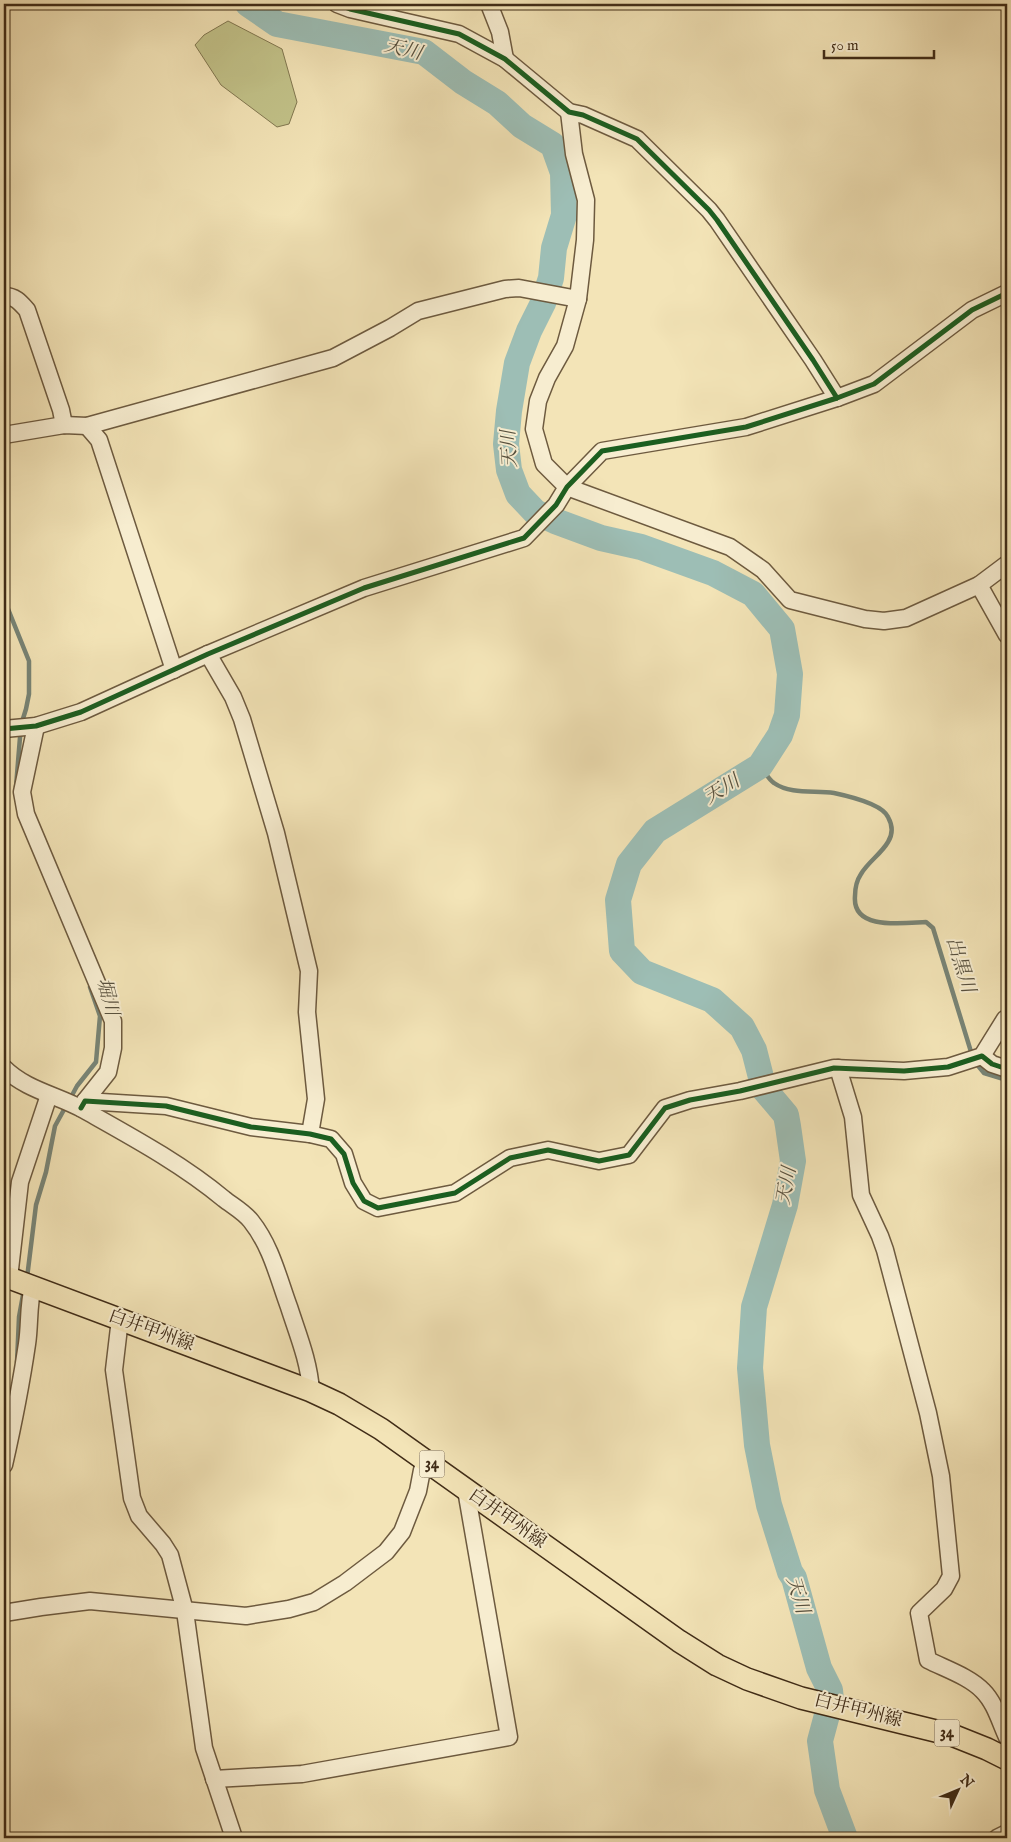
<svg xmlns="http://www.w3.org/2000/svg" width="1011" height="1842" font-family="'IM FELL English','Noto Serif JP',serif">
  <rect width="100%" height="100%" fill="#f3e4b7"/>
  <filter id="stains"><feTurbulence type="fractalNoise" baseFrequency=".004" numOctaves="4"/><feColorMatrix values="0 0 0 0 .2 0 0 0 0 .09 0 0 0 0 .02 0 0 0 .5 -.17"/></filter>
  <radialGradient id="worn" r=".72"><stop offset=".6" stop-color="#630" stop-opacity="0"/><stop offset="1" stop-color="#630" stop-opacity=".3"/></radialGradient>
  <polygon fill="#c2c289" stroke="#817750" points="228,21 282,49 297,102 289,124 277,127 221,85 195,45 204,35"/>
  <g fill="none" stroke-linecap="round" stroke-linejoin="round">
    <g stroke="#788476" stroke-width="4.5">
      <polyline points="4,599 29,661 29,694 26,709 21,725 16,787"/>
      <path d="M760,766c4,5 9,14 14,17 17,12 41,7 60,10 14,3 48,11 54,24 5,9 5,17 0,25 -7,12 -20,20 -27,32 -4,6 -6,15 -6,22 -3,35 48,27 71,26l7,6 39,127"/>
      <polyline points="975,1062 984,1073 1007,1080"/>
      <polyline points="70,1099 77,1086 96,1062 100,1016 90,987"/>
      <polyline points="27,1278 36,1205 46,1172 55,1126 66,1106"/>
      <polyline points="17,1362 19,1317 23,1295"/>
    </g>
    <polyline stroke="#9dbeb5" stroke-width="26" points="248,4 277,24 424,52 463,82 497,103 522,126 553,145 563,173 564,215 554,248 551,278 543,303 529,331 517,363 509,411 506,444 509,470 518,494 535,512 555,521 601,538 641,547 713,573 753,594 782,629 790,674 787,715 780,735 760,766 655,831 629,864 618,900 622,951 642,972 712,1000 742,1027 754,1050 764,1089 786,1115 788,1126 793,1161 785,1205 754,1307 750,1368 757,1445 769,1505 790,1572 794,1578 819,1668 830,1690 831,1700 820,1741 827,1790 845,1838"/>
    <g stroke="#6d5a3f" stroke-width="19">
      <g id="minor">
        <polyline points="337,4 350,9 459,34 505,59 569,112 583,115 637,139 709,210 717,220 813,360 837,398"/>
        <polyline points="489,4 500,32 505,59"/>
        <polyline points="569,112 574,154 586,200 585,240 578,299 565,346 547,378 538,401 534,429 544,464 567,487 730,547 763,570 790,600 865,619 884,621 906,618 979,585 1007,564"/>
        <path d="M4,296c11,0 16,6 23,14l34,100 3,15"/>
        <polyline points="87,426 99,440 174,670"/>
        <polyline points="4,435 64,425 87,426 333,358 390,328 418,311 505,289 519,288 578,299"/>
        <polyline points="979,585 1007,635"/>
        <polyline points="208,654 233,697 242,719 276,833 309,971 307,1012 316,1099 310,1134"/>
        <polyline points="36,726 22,792 26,814 113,1021 113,1048 108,1072 85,1101"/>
        <polyline points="4,729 36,726 81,712 208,654 364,588 524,538 556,505 567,487 602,451 746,427 837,398 874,384 972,310 1007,293"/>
        <polyline points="982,1056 992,1064 1007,1069"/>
        <path d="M4,1068c22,22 53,27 80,42 48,27 98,54 140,89 9,7 20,13 27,22 20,25 27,56 38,86 9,28 20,54 22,84"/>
        <path d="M838,1068l15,49 8,78 19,41 5,14 43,163 13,63 10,100 -7,13 -25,24 9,47c18,9 42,17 55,31 12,12 17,31 24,46"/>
        <polyline points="81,1108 85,1101 166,1106 251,1127 310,1134 331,1139 344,1154 353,1183 364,1201 378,1208 455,1193 510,1158 548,1150 599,1161 629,1155 665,1108 690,1100 740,1091 834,1068 904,1071 948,1067 982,1056 1005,1019 1007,1018"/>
        <polyline points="9,1278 20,1182 49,1095"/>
        <polyline points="120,1319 114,1370 132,1498 139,1516 163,1544 170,1555 185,1611 204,1748 234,1838"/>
        <path d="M4,1465c9,-40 17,-80 23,-121 3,-19 1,-39 6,-57"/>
        <polyline points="4,1613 41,1607 90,1601 246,1616 289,1609 314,1602 345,1583 386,1552 402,1532 418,1491 422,1470 428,1462"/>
        <polyline points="214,1779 302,1774 509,1737 466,1490"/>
        <polyline points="997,1838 1007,1833"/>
      </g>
    </g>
    <g stroke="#402c17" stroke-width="24">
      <polyline id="major" points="4,1276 311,1391 339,1404 381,1429 679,1641 717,1665 747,1679 801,1698 952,1735 987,1749 1007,1759"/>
    </g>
    <use href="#minor" stroke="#f7edd0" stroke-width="16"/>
    <use href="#major" stroke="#f3e4b7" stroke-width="21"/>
    <g stroke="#f7edd0" stroke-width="8">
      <g id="cycleway">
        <polyline points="337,4 350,9 459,34 505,59 569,112 583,115 637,139 709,210 717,220 813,360 837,398"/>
        <polyline points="4,729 36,726 81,712 208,654 364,588 524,538 556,505 567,487 602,451 746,427 837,398 874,384 972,310 1007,293"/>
        <polyline points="81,1108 85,1101 166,1106 251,1127 310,1134 331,1139 344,1154 353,1183 364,1201 378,1208 455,1193 510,1158 548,1150 599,1161 629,1155 665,1108 690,1100 740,1091 834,1068 904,1071 948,1067 982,1056 992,1064 1007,1069"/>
      </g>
    </g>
    <use href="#cycleway" stroke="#1b5e20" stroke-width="5"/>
  </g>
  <g text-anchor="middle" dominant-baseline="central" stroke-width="4" stroke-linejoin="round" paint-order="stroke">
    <g fill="#f7edd0" stroke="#77664e" stroke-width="1">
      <rect x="419.5" y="1450.5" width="25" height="27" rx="4"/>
      <rect x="934.5" y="1719.5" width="25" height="27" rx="4"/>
    </g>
    <g font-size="16" font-weight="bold" fill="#402c17">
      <text x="432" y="1464">34</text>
      <text x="947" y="1733">34</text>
    </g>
    <g font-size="18" fill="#402c17" stroke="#f7edd0">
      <text transform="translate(151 1331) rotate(20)">白井甲州線</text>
      <text transform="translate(507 1519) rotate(35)">白井甲州線</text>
      <text transform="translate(858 1711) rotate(14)">白井甲州線</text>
    </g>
    <g font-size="19" font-style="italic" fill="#57503e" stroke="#f7edd0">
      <text transform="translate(403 50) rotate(14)">天川</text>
      <text transform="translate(510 449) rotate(-93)">天川</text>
      <text transform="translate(722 790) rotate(-32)">天川</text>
      <text transform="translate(960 965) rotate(73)">出黒川</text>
      <text transform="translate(107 997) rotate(76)">堀川</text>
      <text transform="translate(787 1186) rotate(-80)">天川</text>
      <text transform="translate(797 1595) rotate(73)">天川</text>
    </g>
  </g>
  <rect width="1011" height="1842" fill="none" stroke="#f3e4b7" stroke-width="20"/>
  <rect x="5" y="5" width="1001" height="1832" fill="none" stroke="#402c17" stroke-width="2.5"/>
  <rect x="10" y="10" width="991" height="1822" fill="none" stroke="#402c17"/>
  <g transform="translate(958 1790) rotate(46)" stroke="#f7edd0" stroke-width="4" paint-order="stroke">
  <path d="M0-4L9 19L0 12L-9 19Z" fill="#402c17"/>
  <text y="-8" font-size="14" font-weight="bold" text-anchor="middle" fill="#402c17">N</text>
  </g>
  <path d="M824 50v8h110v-8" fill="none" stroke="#402c17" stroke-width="2.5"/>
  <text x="831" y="50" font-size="15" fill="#402c17" stroke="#f7edd0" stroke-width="4" paint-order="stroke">50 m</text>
  <rect width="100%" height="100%" filter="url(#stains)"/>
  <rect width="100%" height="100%" fill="url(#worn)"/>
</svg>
